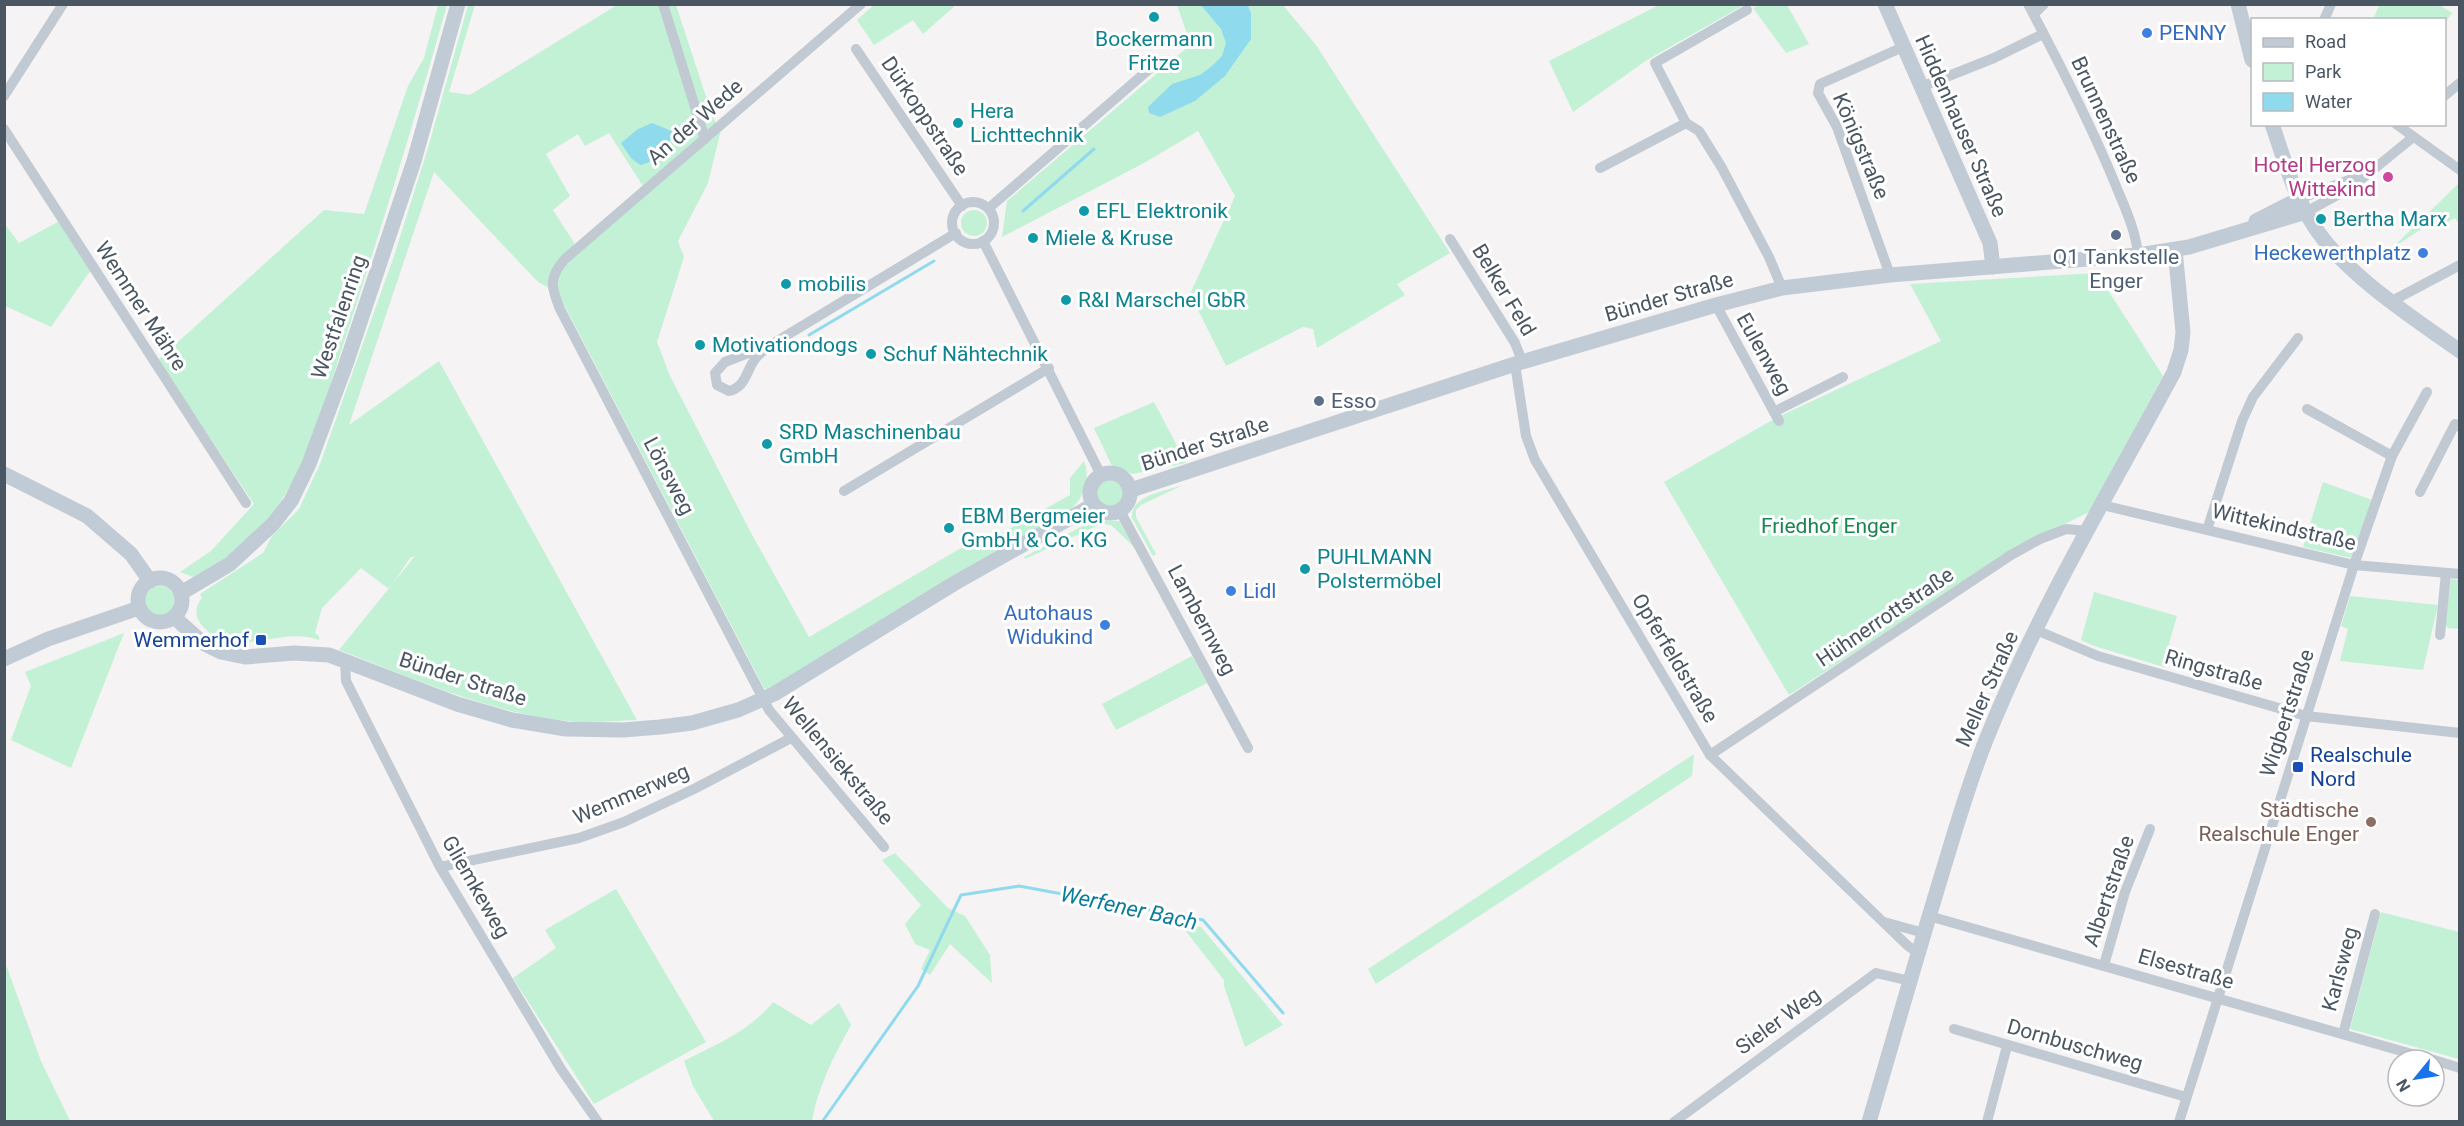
<svg xmlns="http://www.w3.org/2000/svg" width="2464" height="1126" font-family="Roboto,sans-serif">
  <rect width="100%" height="100%" fill="#f5f3f3"/>
  <g fill="#c3f1d5" fill-rule="evenodd">
    <polygon points="875,4 956,4 956,5 923,34 913,20 874,45 857,20"/>
    <polygon points="1282,4 1316,45 1450,253 1397,284 1405,295 1317,348 1313,329 1303,327 1226,366 1190,294 1235,196 1198,131 1144,163 1002,237 1007,201 1195,41 1186,31 1177,5"/>
    <polygon points="1661,4 1744,5 1647,60 1573,112 1549,61"/>
    <polygon points="2380,4 2440,5 2452,13 2445,23 2444,20 2378,19 2374,17"/>
    <path d="M438,5h9c-31,111 -65,221 -101,331 -17,51 -34,120 -65,165 -22,33 -51,59 -88,76l-13,-5 31,-21 43,-47 -96,-144 166,-150 40,4 44,-128 16,-28z"/>
    <path d="M468,5h7l-26,87 21,3 147,-90h59l37,113 8,12 -13,53 -30,58 6,16 -27,85 13,34 80,155 59,106 171,-100 4,6 86,-48v-17l14,-17c7,18 0,37 -14,49l-301,181 -5,-3 -206,-395 -20,-11 -104,-110 -85,253 90,-64 198,359c-23,1 -47,3 -69,1 -79,-8 -155,-43 -229,-71l76,-94 -5,2 -21,31 -28,-21 -39,40 -7,25 4,3v4c-28,-10 -56,4 -84,2 -21,-1 -51,-23 -33,-44l-2,-4 63,-41 9,-17 27,-27 21,-45 74,-208 34,-108zM609,133l39,61 -68,58 -27,-42 17,-14 -24,-42 32,-20 7,12z"/>
    <polygon points="1760,5 1787,5 1809,44 1786,53 1753,8"/>
    <polygon points="2459,183 2459,224 2455,218 2446,223 2441,216 2391,249"/>
    <circle cx="974" cy="223" r="13"/>
    <polygon points="65,218 96,267 88,274 51,327 5,306 4,223 19,243"/>
    <polygon points="2097,273 2163,376 2091,511 2012,550 1789,695 1664,482 1776,418 1941,341 1910,284"/>
    <polygon points="1154,402 1186,463 1133,474 1112,466 1094,428"/>
    <circle cx="1110" cy="493" r="13"/>
    <polygon points="2323,482 2372,500 2351,558 2303,547"/>
    <path d="M1183,485l-42,20 -5,5v7l20,37 -3,2 -21,-38c-2,-23 34,-27 51,-33z"/>
    <polygon points="1094,520 1119,521 1135,548 1111,525 1101,524 1025,559 1024,557"/>
    <polygon points="2451,579 2459,580 2459,629 2448,628 2445,625"/>
    <circle cx="160" cy="601" r="15"/>
    <polygon points="2094,592 2177,616 2168,647 2172,654 2169,664 2164,667 2094,646 2081,640"/>
    <polygon points="2350,596 2438,605 2423,670 2340,661 2348,629 2341,626"/>
    <polygon points="124,633 71,768 11,740 31,686 25,672"/>
    <polygon points="1192,656 1207,683 1116,730 1102,704"/>
    <polygon points="1694,754 1692,776 1376,984 1368,969"/>
    <polygon points="895,853 948,908 965,916 990,955 992,983 950,944 930,975 921,969 930,950 915,944 905,924 921,905 882,860"/>
    <polygon points="616,889 706,1042 594,1104 513,978 556,948 545,930"/>
    <polygon points="2381,912 2459,932 2459,1059 2350,1029"/>
    <polygon points="1181,925 1201,927 1283,1025 1245,1047 1224,986 1224,980"/>
    <polygon points="5,962 41,1061 70,1121 5,1121"/>
    <path d="M773,1002l38,23 28,-22 12,22c-17,31 -33,61 -39,96h-98l-21,-35 -9,-25c33,-17 66,-30 89,-59z"/>
  </g>
  <g fill="#90daee">
    <polygon points="1201,5 1248,5 1251,14 1251,39 1225,76 1195,101 1160,117 1149,113 1148,107 1172,84 1200,75 1212,66 1222,56 1226,43 1221,29"/>
    <path d="M652,123l22,9c-4,13 -21,32 -34,33l-9,-7 -10,-15 17,-14z"/>
  </g>
  <g fill="none" stroke-linecap="round" stroke-linejoin="round">
    <g stroke="#90daee" stroke-width="3">
      <polyline points="1023,211 1094,149"/>
      <polyline points="809,335 934,261"/>
      <polyline points="951,916 961,895 1019,886 1203,920 1283,1013"/>
      <polyline points="822,1122 918,986 950,918"/>
    </g>
    <g stroke="#c1cad2" stroke-width="10">
      <polyline points="663,4 705,139"/>
      <path d="M861,4l-296,255c-17,19 -14,28 -5,50l209,401 115,137"/>
      <path d="M2028,4c32,60 63,120 88,182 9,22 20,45 22,69"/>
      <polyline points="2034,14 2044,4"/>
      <polyline points="2324,20 2331,4"/>
      <polyline points="856,49 962,206"/>
      <polyline points="1921,87 1994,58 2043,34"/>
      <polyline points="4,96 63,4"/>
      <polyline points="2444,96 2460,83"/>
      <polyline points="1686,123 1655,63 1747,10"/>
      <polyline points="2396,124 2460,170"/>
      <polyline points="4,129 246,503"/>
      <polyline points="1600,168 1686,123 1699,131 1722,168 1769,257 1782,288"/>
      <polyline points="2299,199 2357,177"/>
      <circle cx="973" cy="223" r="21"/>
      <polyline points="989,208 1154,65"/>
      <polyline points="2306,212 2352,187 2412,138"/>
      <polyline points="1450,239 1515,343 1522,361"/>
      <polyline points="983,241 1101,475"/>
      <polyline points="1890,275 1837,127 1818,93 1820,84 1903,47"/>
      <polyline points="2392,301 2460,265"/>
      <polyline points="1716,305 1779,421"/>
      <path d="M774,343c-6,5 -14,9 -19,16 -9,12 -9,28 -26,32l-12,-6 -2,-12 10,-11 49,-19 182,-110"/>
      <polyline points="1515,364 1526,436 1535,460 1710,755 1908,946 1918,953"/>
      <polyline points="2307,409 2392,456"/>
      <polyline points="1774,412 1843,377"/>
      <polyline points="844,491 1049,368"/>
      <polyline points="2420,492 2455,424 2460,427"/>
      <polyline points="2102,505 2354,565 2460,574"/>
      <polyline points="1120,511 1248,748"/>
      <polyline points="2207,530 2242,421 2253,397 2298,338"/>
      <polyline points="2036,630 2098,656 2306,716 2460,733"/>
      <polyline points="2440,635 2446,573"/>
      <polyline points="345,660 346,681 440,867 561,1069 598,1122"/>
      <polyline points="1710,755 2011,555 2040,539 2066,529 2088,531"/>
      <polyline points="440,867 579,838 624,822 696,788 791,738"/>
      <polyline points="1929,916 2433,1060"/>
      <polyline points="1884,922 1924,933"/>
      <polyline points="2104,965 2125,892 2150,829"/>
      <polyline points="1954,1029 2186,1097"/>
      <polyline points="2343,1034 2375,914"/>
      <polyline points="2434,1060 2460,1068"/>
      <polyline points="1674,1122 1876,973 1910,981"/>
      <polyline points="1987,1122 2007,1046"/>
      <polyline points="2179,1122 2354,565 2392,456 2427,392"/>
    </g>
    <g stroke="#c1cbd6" stroke-width="15">
      <polyline points="1885,4 1990,243 1993,267"/>
      <polyline points="2238,4 2252,60"/>
      <path d="M2272,124c12,35 22,71 42,102 30,47 99,92 146,125"/>
      <polyline points="2256,221 2299,199"/>
      <circle cx="1110" cy="493" r="20"/>
      <polyline points="4,474 87,516 131,554 150,581"/>
      <polyline points="1131,490 1515,364 1716,305 1782,288 1890,275 2138,255 2189,247 2306,212"/>
      <circle cx="160" cy="600" r="22"/>
      <polyline points="181,593 230,564 273,524 291,501 309,464 346,364 414,161 458,4"/>
      <polyline points="174,617 203,643 221,652 245,657 294,653 329,655 457,704 512,720 566,729 623,730 660,727 692,723 738,710 774,694 955,583 1093,505"/>
      <polyline points="4,659 48,639 139,608"/>
      <path d="M1869,1122c24,-82 47,-163 72,-245 14,-46 27,-92 45,-137 51,-128 123,-247 188,-368l7,-22 2,-18 -8,-82"/>
    </g>
  </g>
  <g fill="#0f9aa8" stroke="#fff" stroke-width="2">
    <circle cx="1154" cy="17" r="6"/>
    <circle cx="958" cy="123" r="6"/>
    <circle cx="1084" cy="211" r="6"/>
    <circle cx="2321" cy="219" r="6"/>
    <circle cx="1033" cy="238" r="6"/>
    <circle cx="786" cy="284" r="6"/>
    <circle cx="1066" cy="300" r="6"/>
    <circle cx="700" cy="345" r="6"/>
    <circle cx="871" cy="354" r="6"/>
    <circle cx="767" cy="444" r="6"/>
    <circle cx="949" cy="528" r="6"/>
    <circle cx="1305" cy="569" r="6"/>
  </g>
  <g fill="#3f7fe0" stroke="#fff" stroke-width="2">
    <circle cx="2147" cy="33" r="6"/>
    <circle cx="2423" cy="253" r="6"/>
    <circle cx="1231" cy="591" r="6"/>
    <circle cx="1105" cy="625" r="6"/>
  </g>
  <circle fill="#d1479c" stroke="#fff" stroke-width="2" cx="2388" cy="177" r="6"/>
  <g fill="#5c6f8a" stroke="#fff" stroke-width="2">
    <circle cx="2116" cy="235" r="6"/>
    <circle cx="1319" cy="401" r="6"/>
  </g>
  <g fill="#1a4fb4" stroke="#fff" stroke-width="2">
    <rect x="255" y="634" width="12" height="12" rx="3"/>
    <rect x="2292" y="761" width="12" height="12" rx="3"/>
  </g>
  <circle fill="#8d6e63" stroke="#fff" stroke-width="2" cx="2371" cy="822" r="6"/>
  <g text-anchor="middle" dominant-baseline="central" stroke-width="6" stroke-linejoin="round" paint-order="stroke">
    <g font-size="21" fill="#366cbe" stroke="#fff" text-anchor="start">
      <text x="2159" y="33">PENNY</text>
      <text x="2411" y="253" text-anchor="end">Heckewerthplatz</text>
      <text x="1243" y="591">Lidl</text>
      <text x="1093" y="613" text-anchor="end">Autohaus<tspan x="1093" dy="24">Widukind</tspan></text>
    </g>
    <g font-size="21" fill="#0d838f" stroke="#fff" text-anchor="start">
      <text x="1154" y="39" text-anchor="middle">Bockermann<tspan x="1154" dy="24">Fritze</tspan></text>
      <text x="970" y="111">Hera<tspan x="970" dy="24">Lichttechnik</tspan></text>
      <text x="1096" y="211">EFL Elektronik</text>
      <text x="2333" y="219">Bertha Marx</text>
      <text x="1045" y="238">Miele &amp; Kruse</text>
      <text x="798" y="284">mobilis</text>
      <text x="1078" y="300">R&amp;I Marschel GbR</text>
      <text x="712" y="345">Motivationdogs</text>
      <text x="883" y="354">Schuf Nähtechnik</text>
      <text x="779" y="432">SRD Maschinenbau<tspan x="779" dy="24">GmbH</tspan></text>
      <text x="961" y="516">EBM Bergmeier<tspan x="961" dy="24">GmbH &amp; Co. KG</tspan></text>
      <text x="1317" y="557">PUHLMANN<tspan x="1317" dy="24">Polstermöbel</tspan></text>
    </g>
    <g font-size="21" fill="#4a5661" stroke="#fff">
      <text transform="translate(925 116) rotate(56)">Dürkoppstraße</text>
      <text transform="translate(2106 120) rotate(65)">Brunnenstraße</text>
      <text transform="translate(695 122) rotate(-41)">An der Wede</text>
      <text transform="translate(1961 126) rotate(66)">Hiddenhauser Straße</text>
      <text transform="translate(1861 146) rotate(67)">Königstraße</text>
      <text transform="translate(1504 290) rotate(59)">Belker Feld</text>
      <text transform="translate(1669 297) rotate(-16)">Bünder Straße</text>
      <text transform="translate(141 306) rotate(57)">Wemmer Mähre</text>
      <text transform="translate(339 317) rotate(-71)">Westfalenring</text>
      <text transform="translate(1764 354) rotate(61)">Eulenweg</text>
      <text transform="translate(1205 444) rotate(-18)">Bünder Straße</text>
      <text transform="translate(669 476) rotate(62)">Lönsweg</text>
      <text transform="translate(2284 527) rotate(13)">Wittekindstraße</text>
      <text transform="translate(1885 617) rotate(-34)">Hühnerrottstraße</text>
      <text transform="translate(1202 620) rotate(62)">Lambernweg</text>
      <text transform="translate(1675 658) rotate(59)">Opferfeldstraße</text>
      <text transform="translate(2214 670) rotate(16)">Ringstraße</text>
      <text transform="translate(463 679) rotate(18)">Bünder Straße</text>
      <text transform="translate(1987 689) rotate(-66)">Meller Straße</text>
      <text transform="translate(2287 713) rotate(-72)">Wigbertstraße</text>
      <text transform="translate(838 761) rotate(50)">Wellensiekstraße</text>
      <text transform="translate(631 794) rotate(-23)">Wemmerweg</text>
      <text transform="translate(476 887) rotate(60)">Gliemkeweg</text>
      <text transform="translate(2109 891) rotate(-71)">Albertstraße</text>
      <text transform="translate(2186 969) rotate(16)">Elsestraße</text>
      <text transform="translate(2340 969) rotate(-75)">Karlsweg</text>
      <text transform="translate(1778 1021) rotate(-36)">Sieler Weg</text>
      <text transform="translate(2075 1045) rotate(16)">Dornbuschweg</text>
    </g>
    <g font-size="21" fill="#b23c85" stroke="#fff" text-anchor="end">
      <text x="2376" y="165">Hotel Herzog<tspan x="2376" dy="24">Wittekind</tspan></text>
    </g>
    <g font-size="21" fill="#4e5e75" stroke="#fff">
      <text x="2116" y="257">Q1 Tankstelle<tspan x="2116" dy="24">Enger</tspan></text>
      <text x="1331" y="401" text-anchor="start">Esso</text>
    </g>
    <g font-size="21" fill="#17864f" stroke="#fff">
      <text x="1829" y="526">Friedhof Enger</text>
    </g>
    <g font-size="21" fill="#164399" stroke="#fff" text-anchor="end">
      <text x="249" y="640">Wemmerhof</text>
      <text x="2310" y="755" text-anchor="start">Realschule<tspan x="2310" dy="24">Nord</tspan></text>
    </g>
    <g font-size="21" fill="#785e54" stroke="#fff" text-anchor="end">
      <text x="2359" y="810">Städtische<tspan x="2359" dy="24">Realschule Enger</tspan></text>
    </g>
    <g font-size="22" font-style="italic" fill="#0c7c9b" stroke="#fff">
      <text transform="translate(1129 908) rotate(12)">Werfener Bach</text>
    </g>
  </g>
  <rect width="2464" height="1126" fill="none" stroke="#4a5661" stroke-width="12"/>
  <rect x="2251" y="18" width="195" height="108" fill="#ffffff" stroke="#b7bbc0" stroke-width="1.5"/>
  <rect x="2263" y="38" width="30" height="9" fill="#c1cbd6" stroke="#b7bbc0" stroke-width="1.5"/>
  <text x="2305" y="48" font-size="18" fill="#4a5661">Road</text>
  <rect x="2263" y="63" width="30" height="18" fill="#c3f1d5" stroke="#b7bbc0" stroke-width="1.5"/>
  <text x="2305" y="78" font-size="18" fill="#4a5661">Park</text>
  <rect x="2263" y="93" width="30" height="18" fill="#90daee" stroke="#b7bbc0" stroke-width="1.5"/>
  <text x="2305" y="108" font-size="18" fill="#4a5661">Water</text>
  <g transform="translate(2416 1078) rotate(240)"><circle r="28" fill="#ffffff" stroke="#b7bbc0" stroke-width="1.5"/>
  <path d="M0-4.5L10 22L0 15L-10 22Z" fill="#1a73e8"/>
  <text y="-9" font-size="16" font-weight="bold" text-anchor="middle" fill="#4a5661">N</text>
  </g>
</svg>
